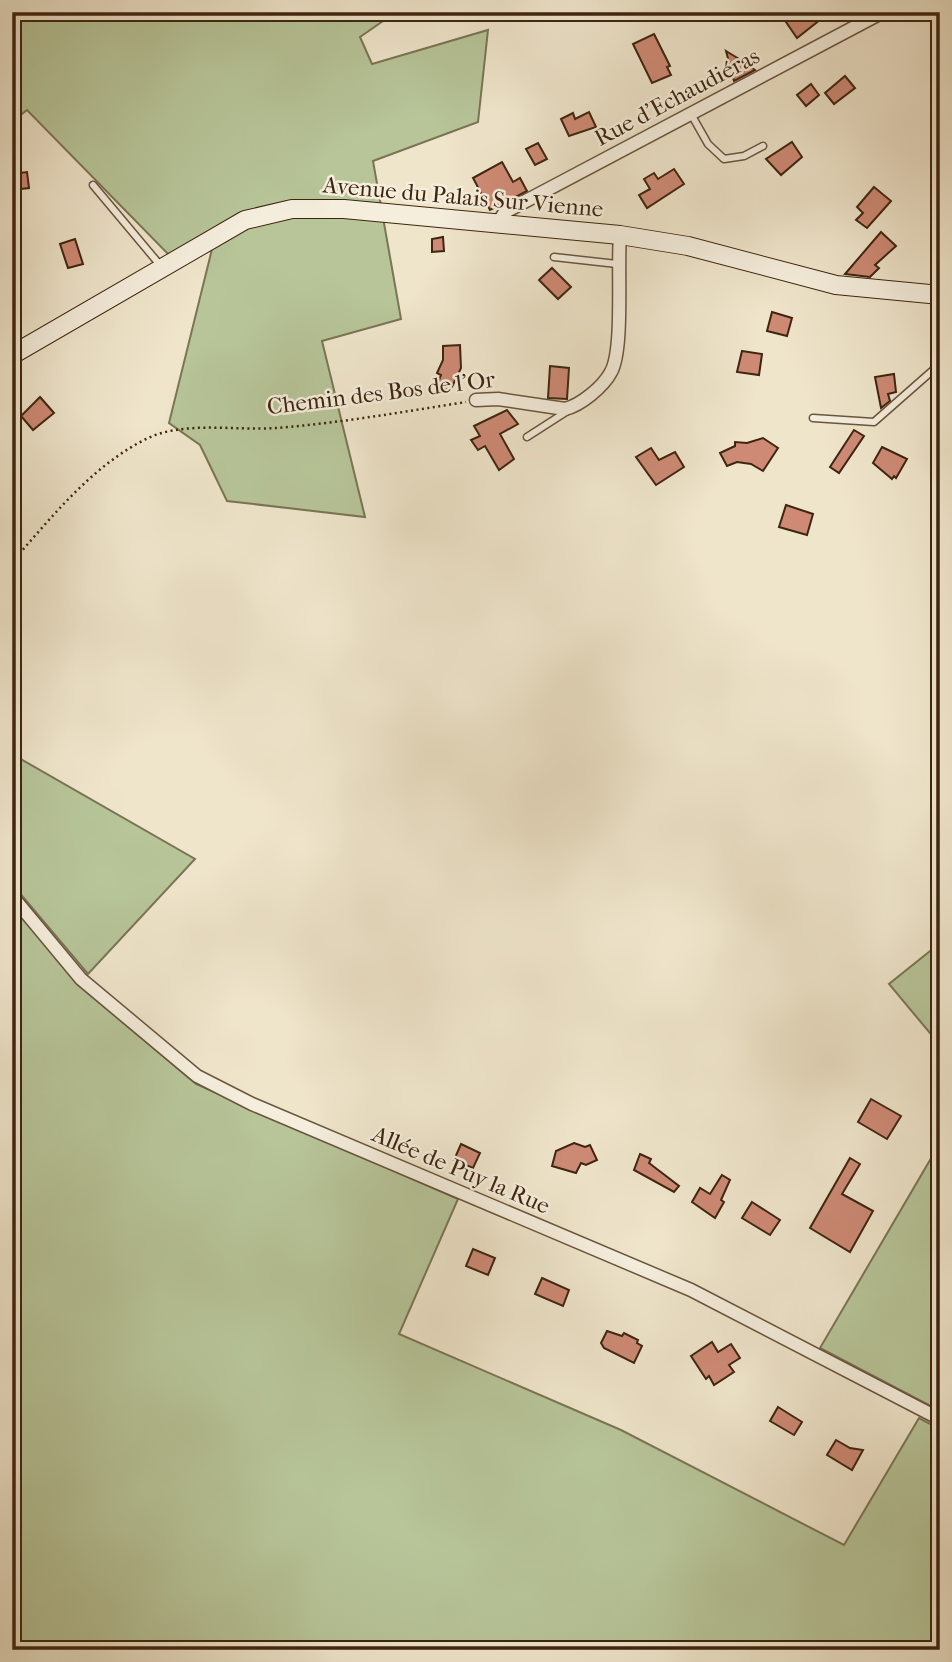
<svg xmlns="http://www.w3.org/2000/svg" width="952" height="1662" font-family="'IM FELL French Canon',serif">
  <rect width="100%" height="100%" fill="#efe5cb"/>
  <filter id="stains"><feTurbulence type="fractalNoise" baseFrequency=".00286" numOctaves="4"/><feColorMatrix values="0 0 0 0 .2 0 0 0 0 .09 0 0 0 0 .02 0 0 0 .5 -.17"/></filter>
  <radialGradient id="worn" r=".72"><stop offset=".6" stop-color="#630" stop-opacity="0"/><stop offset="1" stop-color="#630" stop-opacity=".3"/></radialGradient>
  <g fill="#b7c599" stroke="#7a7554" stroke-width="2">
    <polygon points="12,12 290,12 293,16 295,12 396,12 360,37 372,64 488,30 478,122 373,161 401,319 322,341 365,517 227,501 200,445 169,423 213,245 168,254 27,110 12,122"/>
    <polygon points="12,754 195,859 88,974 12,884"/>
    <polygon points="12,905 77,984 196,1084 458,1199 399,1334 621,1430 844,1545 919,1418 940,1429 940,1650 12,1650"/>
    <polygon points="940,943 940,1045 889,984"/>
    <polygon points="940,1143 940,1411 820,1348"/>
  </g>
  <g fill="#ce8a75" stroke="#3e250f" stroke-width="2">
    <polygon points="800,12 830,12 797,38 786,22"/>
    <polygon points="654,34 670,66 667,67 671,75 652,83 633,44"/>
    <polygon points="726,51 744,62 755,70 734,81"/>
    <polygon points="845,76 855,88 834,104 825,93"/>
    <polygon points="811,84 819,95 806,106 797,95"/>
    <polygon points="589,112 596,127 569,136 561,119 573,113 575,119"/>
    <polygon points="792,142 802,157 781,175 766,159"/>
    <polygon points="538,143 547,159 535,165 526,149"/>
    <polygon points="502,162 513,182 520,178 527,191 490,210 473,178"/>
    <polygon points="674,169 684,184 647,208 639,195 650,189 644,179 654,173 658,179"/>
    <polygon points="27,172 29,188 12,190 12,174"/>
    <polygon points="874,187 891,201 867,228 856,220 863,213 857,207"/>
    <polygon points="881,232 896,246 875,265 879,268 870,277 845,274"/>
    <polygon points="443,237 444,251 432,252 432,239"/>
    <polygon points="75,239 83,264 68,268 60,244"/>
    <polygon points="552,268 571,287 558,299 539,280"/>
    <polygon points="772,312 792,318 787,336 767,331"/>
    <polygon points="460,345 461,368 450,391 437,385 441,375 437,373 443,360 443,346"/>
    <polygon points="742,351 762,354 759,375 737,372"/>
    <polygon points="550,366 569,368 567,399 548,398"/>
    <polygon points="894,374 896,392 888,394 890,401 881,408 875,377"/>
    <polygon points="40,397 54,413 33,430 21,416"/>
    <polygon points="507,410 518,424 500,434 514,459 499,470 485,446 478,450 471,440 480,436 474,426"/>
    <polygon points="854,430 864,436 839,473 830,467"/>
    <polygon points="763,438 778,448 763,471 751,464 737,462 727,466 720,453 735,446 735,442 747,443"/>
    <polygon points="882,447 907,459 896,478 894,476 892,479 873,463"/>
    <polygon points="651,448 659,460 675,452 684,467 656,485 636,457"/>
    <polygon points="786,505 813,514 807,535 779,527"/>
    <polygon points="871,1099 901,1116 887,1139 858,1122"/>
    <polygon points="574,1143 585,1147 590,1145 597,1160 586,1165 581,1163 576,1173 552,1166 556,1151"/>
    <polygon points="461,1144 480,1153 473,1168 454,1160"/>
    <polygon points="640,1154 651,1159 649,1163 679,1186 674,1192 634,1170"/>
    <polygon points="850,1158 860,1164 842,1194 873,1211 850,1252 810,1228"/>
    <polygon points="722,1175 730,1180 721,1200 724,1202 715,1218 692,1202 700,1188 710,1194"/>
    <polygon points="752,1202 780,1220 770,1235 742,1218"/>
    <polygon points="473,1249 495,1258 488,1275 466,1266"/>
    <polygon points="542,1278 569,1290 563,1306 535,1294"/>
    <polygon points="607,1331 622,1336 624,1333 638,1340 637,1343 642,1346 634,1363 604,1348 601,1343"/>
    <polygon points="712,1342 718,1352 731,1344 740,1358 729,1365 734,1372 714,1385 709,1376 706,1379 691,1356"/>
    <polygon points="778,1407 802,1422 794,1435 770,1421"/>
    <polygon points="836,1440 850,1448 863,1450 852,1470 827,1455"/>
  </g>
  <g fill="none" stroke-linecap="round" stroke-linejoin="round">
    <g stroke="#6a553e" stroke-width="9">
      <g id="service">
        <polyline points="691,114 708,144 724,159 744,156 763,146"/>
        <polyline points="93,185 160,265"/>
        <polyline points="554,257 617,264"/>
        <polyline points="813,418 874,422 940,364"/>
        <polyline points="527,437 569,410"/>
      </g>
    </g>
    <g stroke="#6a553e" stroke-width="15">
      <g id="minor">
        <polyline points="497,224 505,212 883,12"/>
        <path d="M476,400l22,-1 67,10c16,-4 38,-22 46,-37 13,-23 6,-106 9,-137"/>
        <polyline points="12,896 81,979 197,1076 252,1104 691,1290 940,1419"/>
      </g>
    </g>
    <g stroke="#3e250f" stroke-width="20">
      <polyline id="secondary" points="12,355 245,220 292,209 344,209 620,235 688,246 836,285 940,295"/>
    </g>
    <path stroke="#3e250f" stroke-width="2.5" stroke-dasharray="2 3.5" stroke-linecap="butt" d="M12,562c40,-45 78,-94 132,-122 38,-20 90,-9 132,-12 64,-5 126,-16 190,-26"/>
    <use href="#service" stroke="#f5eedd" stroke-width="6"/>
    <use href="#minor" stroke="#f5eedd" stroke-width="12"/>
    <use href="#secondary" stroke="#f5eedd" stroke-width="18"/>
  </g>
  <g text-anchor="middle" dominant-baseline="central" stroke-width="5" stroke-linejoin="round" paint-order="stroke">
    <g font-size="23" fill="#3e250f" stroke="#f5eedd">
      <text transform="translate(677 97) rotate(-28)">Rue d'Echaudiéras</text>
      <text transform="translate(463 197) rotate(5)">Avenue du Palais Sur Vienne</text>
      <text transform="translate(381 393) rotate(-7)">Chemin des Bos de l'Or</text>
      <text transform="translate(461 1170) rotate(23)">Allée de Puy la Rue</text>
    </g>
  </g>
  <rect width="952" height="1662" fill="none" stroke="#efe5cb" stroke-width="42"/>
  <rect x="14" y="14" width="924" height="1634" fill="none" stroke="#3e250f" stroke-width="3.5"/>
  <rect x="21" y="21" width="910" height="1620" fill="none" stroke="#3e250f" stroke-width="2"/>
  <rect width="100%" height="100%" filter="url(#stains)"/>
  <rect width="100%" height="100%" fill="url(#worn)"/>
</svg>
